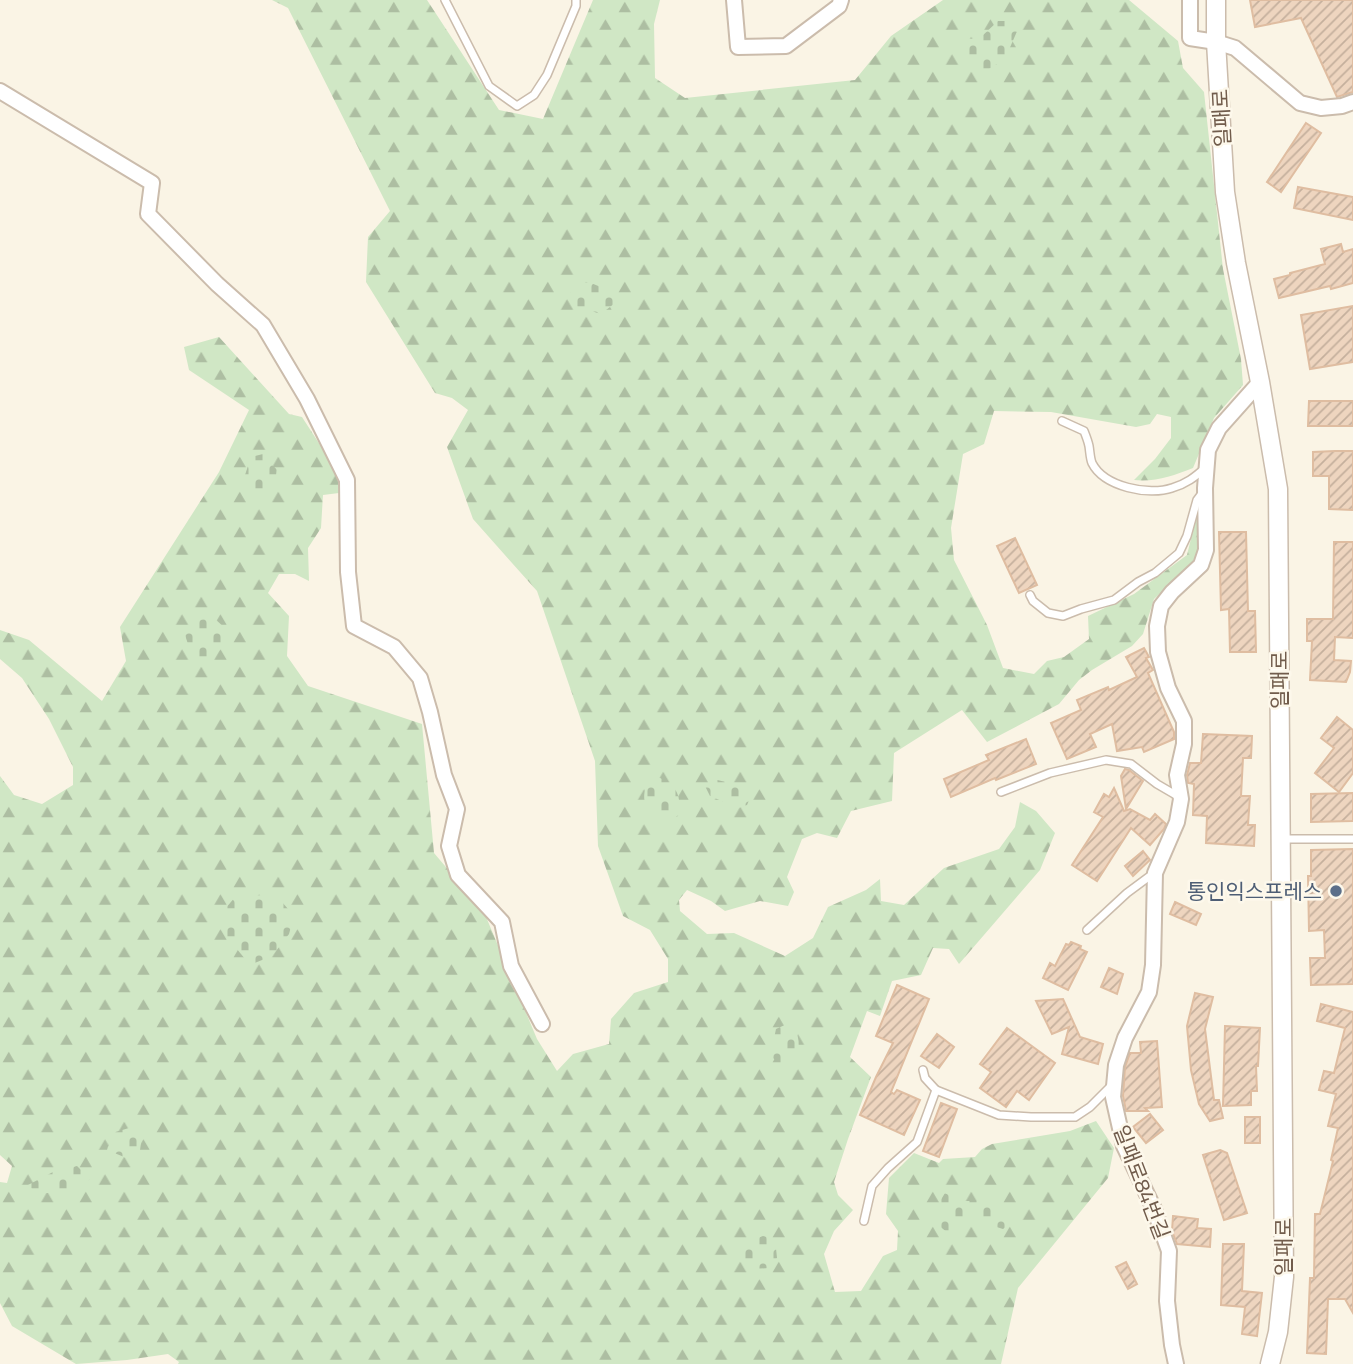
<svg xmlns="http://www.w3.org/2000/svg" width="1353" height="1364" font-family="'Titillium Web','Noto Sans KR',sans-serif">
  <defs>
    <pattern id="forest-firs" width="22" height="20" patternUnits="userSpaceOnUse" patternTransform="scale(1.75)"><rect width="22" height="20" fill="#d0e7c5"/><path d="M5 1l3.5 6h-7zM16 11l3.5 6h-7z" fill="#adbea2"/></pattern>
    <pattern id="cemetery-stones" width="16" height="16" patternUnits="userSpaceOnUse" patternTransform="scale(1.75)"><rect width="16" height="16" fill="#d0e7c5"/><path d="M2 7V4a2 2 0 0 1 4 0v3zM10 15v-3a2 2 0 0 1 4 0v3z" fill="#adbea2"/></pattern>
    <pattern id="building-hatch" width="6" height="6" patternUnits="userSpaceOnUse" patternTransform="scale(1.75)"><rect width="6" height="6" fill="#eed5bf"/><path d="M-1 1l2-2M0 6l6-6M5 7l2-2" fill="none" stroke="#c5b09d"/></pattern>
  </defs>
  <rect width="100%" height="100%" fill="#faf4e5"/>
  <path fill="url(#forest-firs)" d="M272,0h155l72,110 44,9 50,-119h67l-6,24 1,54 30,20 170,-18 36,-44 52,-36h186l49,41 5,27 21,24 19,177 18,90 2,26 -29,33 -21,50c-20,8 -37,14 -59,12l21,-21 16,-21v-21l-14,-3 -7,10 -14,3 -85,-15 -57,-1 -10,33 -21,10 -12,74 3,32 33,65 16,43 31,6 13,-13 17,-4 25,-18 -1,-23 46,-22 53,-39 12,-49v41l-7,17 -38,35 -11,35 -11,12 -40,24 -13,10 -20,24 -72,38 -25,-32 -68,43 -2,48 -41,10 -14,27 -20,-5 -15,6 -15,38 7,15 -6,14 -28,-5 -35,10 -14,-10 -24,-11 -8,10 1,11 27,23 27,-1 51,23 28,-18 15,-31 38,-17 14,-11 1,22 23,4 40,-37 55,-19 16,-22 5,-25 16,9 19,22 -15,37 -81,94 -10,-15 -16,-1 -12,27 -29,6 -12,35 -13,-5 -17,46 21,20 -23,62 -14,43 4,13 15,15 -19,21 -10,23 11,38 26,-1 22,-35 14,-6 1,-19 -12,-17 3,-36 25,-25 25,10 4,-4 32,-2 7,-8 10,-5 78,-13 26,-10 18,27 -6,30 -90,110 -17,76h-823l1,-2 -11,-8 -41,6 -51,4 -64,-38 -12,-23v-121l7,1 5,-17 -12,-11v-379l14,19 28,9 31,-19v-18l-24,-48 -27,-41 -22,-19v-29l29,10 73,61 24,-40 -6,-34 99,-155 30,-62 -60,-40 -5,-23 35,-10 70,77 13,3 35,54 2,22 -16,2 -2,33 -13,20 1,33 -14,-7h-16l-11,19 21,23 -2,40 21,30 114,38 12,129 50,59 53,127 20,32 16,-17 36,-10 2,-25 23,-26 34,-11v-23l-18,-29 -27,-14 -25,-70 -3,-85 -58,-170 -64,-72 -26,-72 21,-37 -16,-12 -17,-5 -69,-111 2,-45 22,-26 -102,-203z"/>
  <g fill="url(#cemetery-stones)">
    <polygon points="998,21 1007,21 1018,29 1005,59 981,74 967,69 960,48 968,39 980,38"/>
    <polygon points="576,282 591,283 615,293 615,303 601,314 575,306 570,294"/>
    <polygon points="263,454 277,470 275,482 260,492 249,488 245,475 251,457"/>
    <polygon points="214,618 227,630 224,646 208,661 191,653 185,635 196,620"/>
    <path d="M652,775c22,7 31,18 26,41l-16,6c-20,-13 -23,-27 -10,-47z"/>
    <polygon points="713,779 743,786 750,798 747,805 738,808 710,796 705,786"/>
    <polygon points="276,895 294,916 289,934 272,956 250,965 227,937 225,909 236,896"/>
    <path d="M787,1024c3,3 7,5 9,8 6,12 1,25 -4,35l-11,-1 -8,-8 -1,-10 4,-19z"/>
    <polygon points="129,1128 142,1136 139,1157 129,1159 107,1150 112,1133"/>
    <polygon points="77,1166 90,1179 69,1193 36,1193 28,1185 53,1172"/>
    <polygon points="945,1193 962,1201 986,1201 1002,1211 1009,1224 1003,1229 971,1219 964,1226 950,1235 935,1222 939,1203"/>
    <polygon points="763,1236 775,1239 777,1258 769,1268 751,1269 742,1257 744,1243"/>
  </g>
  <g fill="url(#building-hatch)" stroke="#dfbda1" stroke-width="2">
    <polygon points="1250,0 1353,0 1353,92 1337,97 1301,18 1255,27"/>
    <polygon points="1306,123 1321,133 1281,192 1267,182"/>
    <polygon points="1298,187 1353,197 1353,220 1294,208"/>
    <polygon points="1341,244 1343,252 1353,249 1353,283 1331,289 1330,286 1279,298 1274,279 1290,275 1290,273 1325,264 1321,249"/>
    <polygon points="1353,306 1353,362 1310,369 1301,315"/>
    <polygon points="1309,401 1353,401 1353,426 1308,426"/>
    <polygon points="1335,451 1353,451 1353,510 1329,509 1329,476 1313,476 1313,452"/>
    <polygon points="1219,532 1246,532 1248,611 1255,611 1256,652 1230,652 1229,609 1221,610"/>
    <polygon points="1015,538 1037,585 1019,593 997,546"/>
    <polygon points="1334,542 1353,542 1353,638 1335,637 1334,660 1351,661 1350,672 1346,682 1310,680 1312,641 1307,641 1307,619 1333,619"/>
    <polygon points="1144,648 1149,657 1146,658 1153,670 1148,673 1174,732 1174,739 1144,752 1142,747 1117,751 1112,724 1090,734 1096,747 1067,759 1051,723 1081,710 1077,700 1108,687 1109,690 1137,677 1126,657"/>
    <polygon points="1337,717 1353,730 1353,773 1339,792 1315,773 1334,748 1321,738"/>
    <polygon points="1203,734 1252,736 1251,758 1243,758 1241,796 1250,796 1248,825 1255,825 1254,846 1206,843 1207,816 1193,815 1194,784 1188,783 1187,775 1190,763 1201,763"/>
    <polygon points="1026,739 1036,764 996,780 995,778 951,797 944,779 989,760 986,755"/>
    <polygon points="1125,769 1129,770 1143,781 1126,809 1121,776"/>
    <polygon points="1114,788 1124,811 1130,809 1150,820 1155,814 1166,824 1164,829 1150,845 1131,828 1097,881 1072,865 1103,817 1094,812 1104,794 1109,797"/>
    <polygon points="1353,793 1353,821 1311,822 1311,794"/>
    <polygon points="1353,849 1353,984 1311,985 1310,958 1325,958 1324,930 1309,931 1308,876 1311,876 1311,850"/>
    <polygon points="1143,851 1150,860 1133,876 1125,866"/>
    <polygon points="1175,902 1201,914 1196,925 1170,914"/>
    <polygon points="1071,942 1081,946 1080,949 1087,952 1068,990 1043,978 1050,963 1055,966 1066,944 1069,945"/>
    <polygon points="1109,968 1123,974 1117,994 1101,987"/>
    <polygon points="897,985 929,999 891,1092 894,1094 897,1090 920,1100 904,1135 860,1115 876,1077 893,1043 876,1036"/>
    <polygon points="1195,993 1213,997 1205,1029 1214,1100 1219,1100 1223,1118 1210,1121 1199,1104 1191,1070 1187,1026"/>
    <polygon points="1063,999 1080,1037 1103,1044 1098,1064 1062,1054 1069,1027 1052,1034 1036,1001"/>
    <polygon points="1321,1004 1353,1012 1353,1313 1345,1299 1328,1299 1326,1354 1307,1353 1310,1278 1314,1278 1315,1214 1320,1214 1333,1161 1331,1160 1338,1128 1328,1126 1336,1094 1319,1090 1324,1071 1334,1073 1345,1028 1317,1021"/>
    <polygon points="1225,1026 1260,1028 1258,1066 1256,1066 1257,1091 1251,1091 1251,1105 1223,1106"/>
    <polygon points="1007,1028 1055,1063 1029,1100 1017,1091 1006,1107 980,1088 991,1072 980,1064"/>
    <polygon points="937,1034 954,1047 939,1068 921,1056"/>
    <polygon points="1157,1041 1162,1107 1145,1108 1148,1111 1126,1111 1123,1096 1125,1067 1130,1053 1141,1053 1140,1042"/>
    <polygon points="941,1103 957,1109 939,1157 923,1151"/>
    <polygon points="1150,1114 1163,1130 1146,1143 1133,1127"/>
    <rect x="1245" y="1117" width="15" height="26"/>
    <polygon points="1220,1150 1227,1153 1247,1213 1224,1220 1203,1155"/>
    <polygon points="1173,1216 1198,1219 1197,1228 1211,1229 1210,1247 1177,1244 1172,1231"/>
    <polygon points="1223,1244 1244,1244 1242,1291 1262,1293 1257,1336 1242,1334 1245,1307 1221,1305"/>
    <polygon points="1126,1262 1137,1284 1128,1289 1116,1267"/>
  </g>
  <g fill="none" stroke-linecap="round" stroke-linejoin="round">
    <g stroke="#cbbcac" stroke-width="10">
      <g id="service">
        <polyline points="445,0 489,86 517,106 534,95 547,75 576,6 576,0"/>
        <path d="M1062,421l22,10c2,5 4,10 5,15 1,6 1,12 3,17 12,24 57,33 80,25 14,-4 23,-11 33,-20"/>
        <polyline points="1030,595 1033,601 1048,613 1063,616 1081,609 1114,600 1138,582 1155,573 1179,553 1187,536 1197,500 1203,492"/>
        <polyline points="1001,792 1050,773 1106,760 1131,764 1157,784 1181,798"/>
        <polyline points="1281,839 1353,839"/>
        <polyline points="1087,930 1127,893 1154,873"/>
        <polyline points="923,1070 925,1078 936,1090"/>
        <polyline points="864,1221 872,1186 888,1168 917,1142 936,1090 999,1115 1031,1117 1075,1117 1090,1107 1111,1086"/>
      </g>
    </g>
    <g stroke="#cbbcac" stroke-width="18">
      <g id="minor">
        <polyline points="734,0 738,47 786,46 839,6 841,0"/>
        <polyline points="1190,0 1190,38 1216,42 1235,48 1300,103 1321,108 1342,106 1353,102"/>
        <polyline points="0,91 152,183 148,214 217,284 263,325 307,399 347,480 348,572 354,626 394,647 420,678 430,712 444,775 457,809 449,846 458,875 502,922 511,966 542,1024"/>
        <polyline points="1176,1364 1172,1345 1167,1301 1169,1251 1154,1209 1124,1146 1113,1097 1116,1065 1125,1038 1149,992 1153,965 1155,873 1177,822 1181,799 1177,775 1184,744 1184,721 1168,688 1158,652 1157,626 1161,606 1172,592 1201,565 1206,550 1205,488 1208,450 1219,428 1260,382"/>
      </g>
    </g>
    <g stroke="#cbbcac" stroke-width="21">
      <polyline id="tertiary" points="1216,0 1216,42 1225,192 1236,263 1260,382 1278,489 1284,1277 1278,1332 1270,1364"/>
    </g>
    <use href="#service" stroke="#fff" stroke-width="7"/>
    <use href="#minor" stroke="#fff" stroke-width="14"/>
    <use href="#tertiary" stroke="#fff" stroke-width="18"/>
  </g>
  <circle fill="#5c6f8a" stroke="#fdf8eb" stroke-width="2.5" cx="1336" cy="891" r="7"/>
  <g text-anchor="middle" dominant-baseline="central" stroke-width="5" stroke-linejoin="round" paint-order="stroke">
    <g font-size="21" fill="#715c4c" stroke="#fdf8eb">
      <text transform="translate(1221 118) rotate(-93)">일패로</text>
      <text transform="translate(1279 680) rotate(-90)">일패로</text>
      <text transform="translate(1142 1182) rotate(69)">일패로84번길</text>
      <text transform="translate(1283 1247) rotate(-90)">일패로</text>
    </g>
    <g font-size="21" fill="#4e5e75" stroke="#fdf8eb" text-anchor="end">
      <text x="1322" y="891">통인익스프레스</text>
    </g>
  </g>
</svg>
